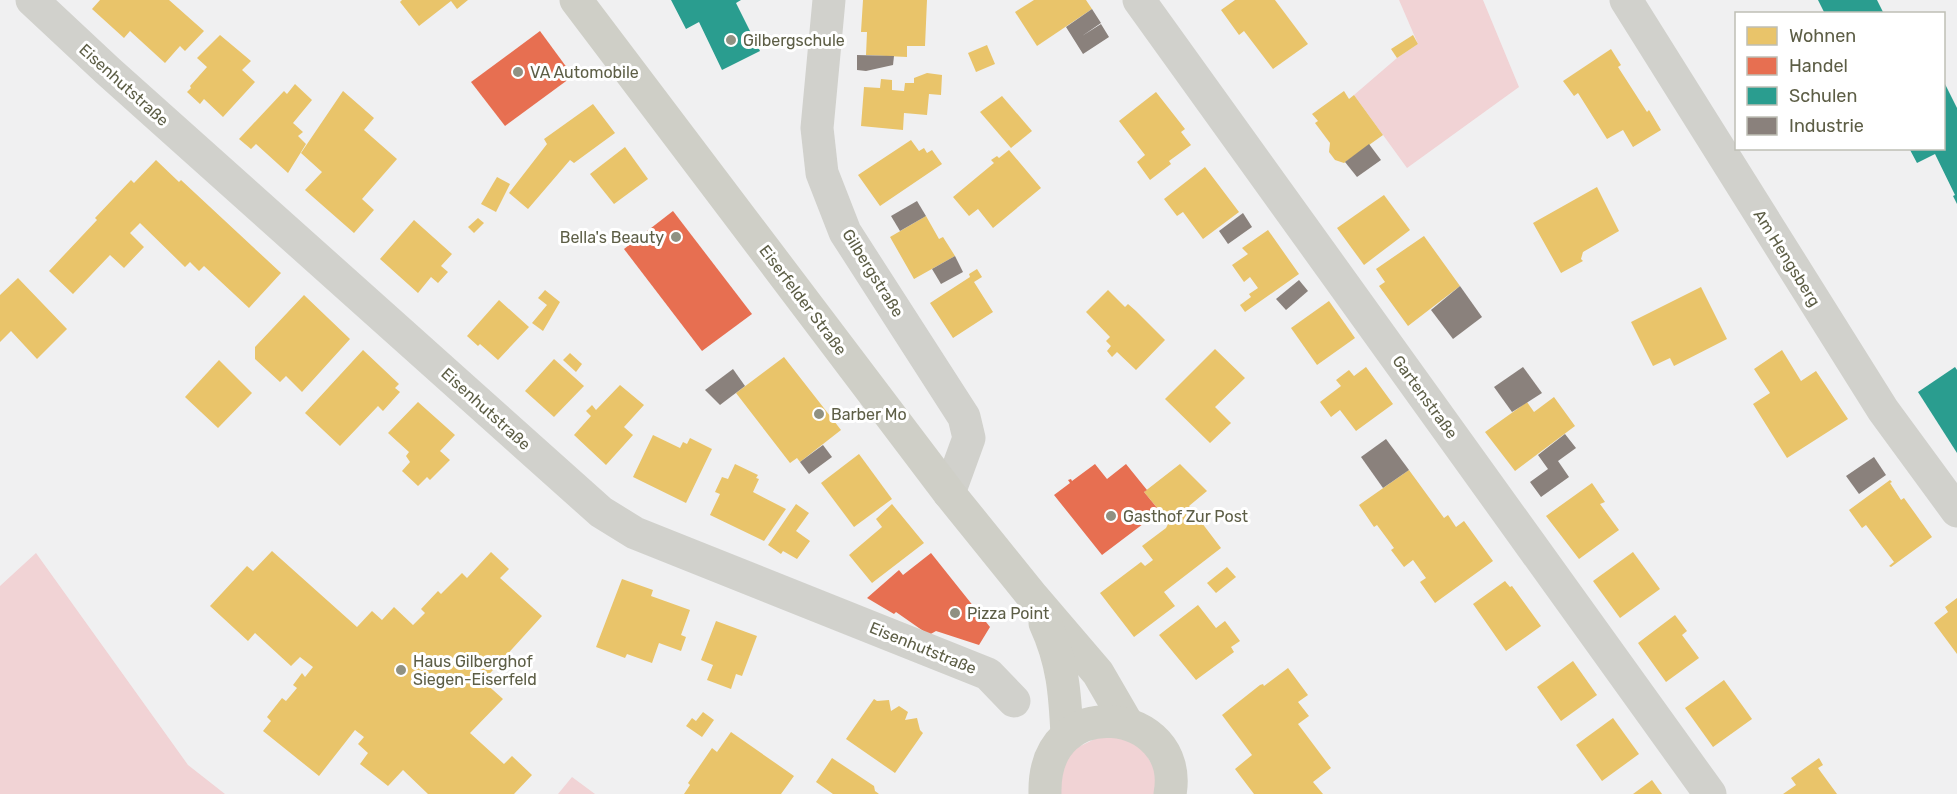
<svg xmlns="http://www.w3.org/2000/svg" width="1957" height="794" font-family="Rubik,sans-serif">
  <rect width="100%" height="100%" fill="#f0f0f1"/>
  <g fill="#f1d3d5">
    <polygon points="1399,0 1483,0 1519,87 1407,168 1354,95 1397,58 1418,44"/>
    <polygon points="36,553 188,765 225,794 0,794 0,586"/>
    <polygon points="1127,723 1170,794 1045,794 1048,762"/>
    <polygon points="572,777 595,794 558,794"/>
  </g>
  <g fill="#e9c46a">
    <polygon points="100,0 169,0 204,31 185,51 180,46 165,63 130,31 124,38 92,9"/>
    <polygon points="402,0 468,0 457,9 451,1 419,26 400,2"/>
    <polygon points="863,0 927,0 925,46 907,46 907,57 866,55 867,32 861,32"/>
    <polygon points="1034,0 1086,0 1092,9 1037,46 1015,12"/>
    <polygon points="1235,0 1275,0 1308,44 1273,69 1244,31 1239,35 1221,10"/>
    <polygon points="220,35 251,61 242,70 255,82 223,117 204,99 200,104 187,92 191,88 190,86 207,67 197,58"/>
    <polygon points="1413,35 1418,44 1397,58 1391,49"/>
    <polygon points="987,45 995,64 976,72 968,53"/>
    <polygon points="1611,49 1621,65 1618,67 1647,112 1649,110 1661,130 1633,147 1623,130 1607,139 1578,93 1574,96 1563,81"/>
    <polygon points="927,73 942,75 941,95 929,94 927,115 904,113 903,130 861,126 864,87 880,88 881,79 892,80 892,90 904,91 905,83 914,83 914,78"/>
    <polygon points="295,84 312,100 293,123 303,132 298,136 306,144 288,173 256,144 251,149 239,139 284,91 287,94"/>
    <polygon points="343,91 374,118 364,130 397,159 362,199 374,210 354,233 305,190 322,172 301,153"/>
    <polygon points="1344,91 1349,99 1354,95 1383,135 1344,163 1335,160 1329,152 1330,143 1315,123 1318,121 1312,114"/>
    <polygon points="1156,92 1185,129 1181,132 1191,145 1169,161 1171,164 1150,180 1137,162 1145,155 1119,121"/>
    <polygon points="1002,96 1032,131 1011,148 980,112"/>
    <polygon points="593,104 615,133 574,163 570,160 528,209 509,193 547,144 544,139"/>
    <polygon points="911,140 919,151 924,148 927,153 932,150 942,164 880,206 858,175"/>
    <polygon points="625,147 648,179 614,204 590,174"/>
    <polygon points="1009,150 1041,188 993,228 978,209 969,216 953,197 994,163 991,160 997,156 999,158"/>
    <polygon points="156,160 179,182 181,180 281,273 249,308 204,266 199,271 190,262 185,267 140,223 130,233 144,247 124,268 110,255 73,294 49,271 97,220 95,218 131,180 134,183"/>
    <polygon points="1205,167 1239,212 1203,239 1183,212 1177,216 1164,199"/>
    <polygon points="497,177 510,184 496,212 481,204"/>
    <polygon points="1597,187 1619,231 1583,252 1581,259 1583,261 1561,273 1533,223"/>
    <polygon points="1384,195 1410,230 1364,265 1337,228"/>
    <polygon points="926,216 939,239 943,237 955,256 914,279 890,237"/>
    <polygon points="478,218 484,223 474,233 468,227"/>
    <polygon points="414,220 452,254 441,266 448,272 438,283 431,277 418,293 380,259"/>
    <polygon points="1268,230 1299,274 1245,312 1240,305 1251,297 1249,294 1258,288 1250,277 1244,282 1232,265 1248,254 1242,248"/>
    <polygon points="1424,236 1460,286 1408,326 1379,286 1385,282 1376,269"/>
    <polygon points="977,269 982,277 974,282 993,312 953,338 930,303 970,277 969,274"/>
    <polygon points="18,278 67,329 37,359 11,331 0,342 0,295"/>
    <polygon points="1701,287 1727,339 1674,366 1670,358 1653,366 1631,322"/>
    <polygon points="545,290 560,302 543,331 532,323 547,305 538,298"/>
    <polygon points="1108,290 1125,307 1128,304 1136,311 1165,340 1136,370 1117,352 1112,357 1107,351 1111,346 1106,341 1110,337 1086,312"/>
    <polygon points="304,295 350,339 302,392 286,376 280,382 255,359 255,347"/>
    <polygon points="499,300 529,327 498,360 480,344 478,346 467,336"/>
    <polygon points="1329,301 1355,338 1317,365 1291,328"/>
    <polygon points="1215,349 1245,378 1215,407 1231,423 1210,443 1165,399"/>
    <polygon points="363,350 399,384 395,388 400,392 383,411 378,406 340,446 305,413"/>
    <polygon points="1782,350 1801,381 1816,371 1848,419 1787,458 1753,404 1770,393 1754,369"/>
    <polygon points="570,353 582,364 576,372 563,360"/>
    <polygon points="784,357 841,430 800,462 797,458 790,463 736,393"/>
    <polygon points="554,359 584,386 554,417 525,391"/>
    <polygon points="219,360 252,393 218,428 185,397"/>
    <polygon points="1366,367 1393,404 1356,431 1340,410 1331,417 1320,402 1341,386 1336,380 1349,370 1354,376"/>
    <polygon points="620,385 644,405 624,427 633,435 606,465 574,435 591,416 586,411 592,405 596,410"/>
    <polygon points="1554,397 1575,426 1515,471 1485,432 1527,402 1534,412"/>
    <polygon points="418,402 455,435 440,451 450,460 430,480 427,477 418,486 402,471 410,462 406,456 409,452 388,433"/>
    <polygon points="653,435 680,448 683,442 687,444 690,438 712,449 686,503 633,477"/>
    <polygon points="859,454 892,499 854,527 821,483"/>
    <polygon points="735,464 758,475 756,478 759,479 753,492 786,509 764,541 710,515 720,494 715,492 722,477 728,479"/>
    <polygon points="1180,464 1207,491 1189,506 1221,548 1164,592 1175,606 1134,637 1100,593 1141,562 1145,566 1153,560 1142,546 1166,528 1169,522 1144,492"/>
    <polygon points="1409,470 1444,518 1448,515 1456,527 1464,521 1493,561 1435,603 1420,582 1426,578 1413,560 1404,567 1391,550 1394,548 1377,525 1374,527 1359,505"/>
    <polygon points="1890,480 1892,482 1890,483 1901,500 1904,498 1932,537 1891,567 1889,566 1894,562 1866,525 1862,528 1849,510"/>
    <polygon points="1592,483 1605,502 1600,504 1619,530 1579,559 1546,516"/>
    <polygon points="796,504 809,513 796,531 810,541 797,559 783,551 781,554 768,545"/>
    <polygon points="892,504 924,543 872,583 849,555 882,527 876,519"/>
    <polygon points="272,551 357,627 372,611 382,620 394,607 413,625 425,613 421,609 438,591 441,594 462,573 467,578 491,552 509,569 500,578 542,616 483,681 503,699 470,733 504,764 512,756 532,775 514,794 428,794 403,770 388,786 360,764 368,753 358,744 364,737 355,730 319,776 263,731 271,721 267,717 282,698 286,701 297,688 293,685 302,673 305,677 313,667 300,657 291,666 255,633 248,641 210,606 247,566 253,571"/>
    <polygon points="1633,552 1660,589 1620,618 1593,581"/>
    <polygon points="1227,567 1236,577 1216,593 1207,583"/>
    <polygon points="622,579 653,590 651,596 690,610 681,635 686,637 681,651 659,643 652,663 627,654 625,658 596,647"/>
    <polygon points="1505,581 1510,587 1512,586 1541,626 1506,651 1473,604"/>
    <polygon points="1957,598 1957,654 1934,623 1948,612 1945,607"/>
    <polygon points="1198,605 1216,628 1225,621 1240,641 1231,647 1234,652 1196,680 1159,635"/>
    <polygon points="1675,615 1687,631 1682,635 1699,658 1666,682 1638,643"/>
    <polygon points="716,621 757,636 742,676 736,674 731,689 707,680 713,665 701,660"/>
    <polygon points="1573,661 1597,695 1561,721 1537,687"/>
    <polygon points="1288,668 1308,695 1298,702 1309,716 1298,724 1331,768 1313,782 1323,794 1254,794 1235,769 1252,755 1222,715 1260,685 1263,684 1264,686"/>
    <polygon points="1724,680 1752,719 1713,747 1685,708"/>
    <polygon points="874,699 877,701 889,700 891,711 899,706 908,712 905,720 917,718 920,730 923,733 895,773 846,739"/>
    <polygon points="703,712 714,720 702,737 686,726 692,718 696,721"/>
    <polygon points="1613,718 1639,754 1602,781 1576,745"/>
    <polygon points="731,732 794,776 781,794 684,794 690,785 688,783 712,748 717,752"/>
    <polygon points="832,758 874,786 875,791 879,794 833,794 816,782"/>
    <polygon points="1819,758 1823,765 1818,768 1837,794 1783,794 1796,785 1791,778"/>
    <polygon points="1652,780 1662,794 1633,794"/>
  </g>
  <g fill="#e76f51">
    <polygon points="540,31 573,76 505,126 471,82"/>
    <polygon points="673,211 752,314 702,351 624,249"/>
    <polygon points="1095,464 1107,479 1126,464 1147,490 1144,492 1158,509 1142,522 1143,524 1102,555 1054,495 1070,483 1068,480 1071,479 1072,481"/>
    <polygon points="931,553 990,627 979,645 936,631 929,635 896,612 894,614 867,598 899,570 903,575"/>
  </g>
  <g fill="#2a9d8f">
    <polygon points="671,0 741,0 736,3 760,51 722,70 699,22 686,29"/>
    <polygon points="1818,0 1877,0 1884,14 1825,14"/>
    <polygon points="1944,82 1957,108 1957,204 1953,196 1955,195 1935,154 1917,163 1909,148 1944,148"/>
    <polygon points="1955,367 1957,370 1957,453 1918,392"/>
  </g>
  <g fill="#8a817c">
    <polygon points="1092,9 1101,23 1082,36 1101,24 1109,37 1083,54 1066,27"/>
    <polygon points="857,55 894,56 893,65 866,71 857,70"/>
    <polygon points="1369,144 1381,160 1357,177 1345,162"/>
    <polygon points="917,201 926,216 900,231 891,216"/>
    <polygon points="1243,213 1252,227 1228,244 1219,231"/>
    <polygon points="955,256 963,272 941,284 932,269"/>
    <polygon points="1299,280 1308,291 1286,310 1276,299"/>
    <polygon points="1460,286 1482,317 1453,339 1431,310"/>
    <polygon points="1523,367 1542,393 1512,412 1494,387"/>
    <polygon points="733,369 745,386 720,405 705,390"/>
    <polygon points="1565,434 1576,448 1558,461 1569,477 1541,497 1530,482 1548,469 1538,455"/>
    <polygon points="1386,439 1409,470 1383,488 1361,457"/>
    <polygon points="823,445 832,457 809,474 800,462"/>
    <polygon points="1874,457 1886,475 1859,494 1846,476"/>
  </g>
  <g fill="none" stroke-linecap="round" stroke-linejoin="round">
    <g stroke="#d1d1cc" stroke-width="33">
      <polyline points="32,0 108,71 601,512 635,533 988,674 1014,701"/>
      <polyline points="829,0 817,128 822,173 845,232 964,417 969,438 949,493"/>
      <polyline points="1139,0 1710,794"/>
      <polyline points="1626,0 1883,410 1957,511"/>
    </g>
    <g stroke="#cfcfc7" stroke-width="33">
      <polyline points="576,0 949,493 1033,597 1098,673 1127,723"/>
      <path d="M1045,623c18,39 20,71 22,112"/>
      <path d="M1045,794c-3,-107 141,-86 125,0"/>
    </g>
  </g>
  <g fill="#909182" stroke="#fff" stroke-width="2">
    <circle cx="731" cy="40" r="6"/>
    <circle cx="518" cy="72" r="6"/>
    <circle cx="676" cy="237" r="6"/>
    <circle cx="819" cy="414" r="6"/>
    <circle cx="1111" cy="516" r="6"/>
    <circle cx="955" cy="613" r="6"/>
    <circle cx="401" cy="670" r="6"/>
  </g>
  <g text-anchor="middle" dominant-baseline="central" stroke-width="6" stroke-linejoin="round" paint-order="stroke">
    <g font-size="16" fill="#5d5e46" stroke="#fff" text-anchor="start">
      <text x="743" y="40">Gilbergschule</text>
      <text x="530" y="72">VA Automobile</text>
      <text x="664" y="237" text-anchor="end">Bella's Beauty</text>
      <text x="831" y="414">Barber Mo</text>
      <text x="1123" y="516">Gasthof Zur Post</text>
      <text x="967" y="613">Pizza Point</text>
      <text x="413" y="661">Haus Gilberghof<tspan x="413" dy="18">Siegen-Eiserfeld</tspan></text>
    </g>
    <g font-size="16" fill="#5d5e46" stroke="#fff">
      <text transform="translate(124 85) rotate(42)">Eisenhutstraße</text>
      <text transform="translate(1787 258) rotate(58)">Am Hengsberg</text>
      <text transform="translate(873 273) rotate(58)">Gilbergstraße</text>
      <text transform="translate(803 300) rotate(53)">Eiserfelder Straße</text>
      <text transform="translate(1425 397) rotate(54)">Gartenstraße</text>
      <text transform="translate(486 409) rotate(42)">Eisenhutstraße</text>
      <text transform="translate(923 648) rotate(22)">Eisenhutstraße</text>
    </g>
  </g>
  <rect x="1735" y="12" width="210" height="138" fill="#ffffff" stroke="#bebfb5" stroke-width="1.5"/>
  <rect x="1747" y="27" width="30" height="18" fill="#e9c46a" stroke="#bebfb5" stroke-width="1.5"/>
  <text x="1789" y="42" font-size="18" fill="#5d5e46">Wohnen</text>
  <rect x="1747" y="57" width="30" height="18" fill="#e76f51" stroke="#bebfb5" stroke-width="1.5"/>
  <text x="1789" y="72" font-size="18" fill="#5d5e46">Handel</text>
  <rect x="1747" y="87" width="30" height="18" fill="#2a9d8f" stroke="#bebfb5" stroke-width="1.5"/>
  <text x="1789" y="102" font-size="18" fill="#5d5e46">Schulen</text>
  <rect x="1747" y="117" width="30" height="18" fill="#8a817c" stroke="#bebfb5" stroke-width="1.5"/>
  <text x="1789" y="132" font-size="18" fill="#5d5e46">Industrie</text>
</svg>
